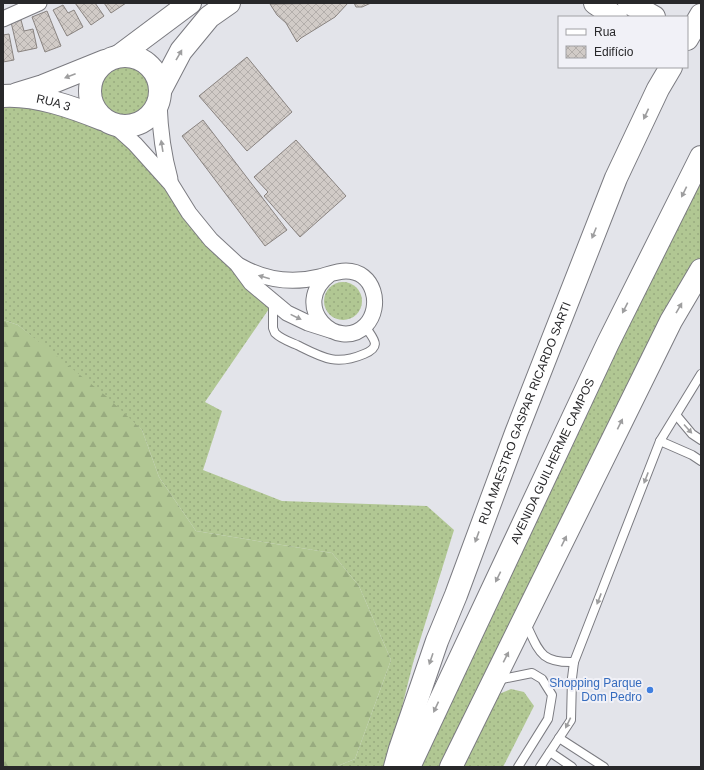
<svg xmlns="http://www.w3.org/2000/svg" width="704" height="770" font-family="Arial,sans-serif">
  <defs>
    <pattern id="grass-dots" width="8" height="8" patternUnits="userSpaceOnUse"><rect width="8" height="8" fill="#b1c793"/><path d="M2 2h.1M6 6h.1" fill="none" stroke="#98ab7f" stroke-width="1.8" stroke-linecap="round"/></pattern>
    <pattern id="forest-firs" width="22" height="20" patternUnits="userSpaceOnUse"><rect width="22" height="20" fill="#b1c793"/><path d="M5 1l3.5 6h-7zM16 11l3.5 6h-7z" fill="#98ab7f"/></pattern>
    <pattern id="building-cross-hatch" width="8" height="8" patternUnits="userSpaceOnUse"><rect width="8" height="8" fill="#d1cbc7"/><path d="M0 0l8 8M0 8l8-8" fill="none" stroke="#b3aeab"/></pattern>
  </defs>
  <rect width="100%" height="100%" fill="#e3e4ea"/>
  <g fill="url(#grass-dots)">
    <circle cx="125" cy="92" r="30"/>
    <polygon points="3,96 102,119 273,303 205,402 222,411 203,470 282,501 427,506 454,530 413,663 387,767 335,767 355,759 391,660 359,586 332,553 196,531 159,477 142,430 18,325 3,320"/>
    <polygon points="701,167 701,261 442,767 416,767"/>
    <circle cx="343" cy="301" r="19"/>
    <polygon points="511,689 524,692 534,706 503,767 460,767 499,694"/>
  </g>
  <polygon fill="url(#forest-firs)" points="3,320 18,325 106,396 142,430 159,477 196,531 332,553 359,586 391,660 355,759 335,767 3,767"/>
  <g fill="url(#building-cross-hatch)" stroke="#898380">
    <polygon points="75,3 95,3 104,16 91,25"/>
    <polygon points="104,3 126,3 111,13"/>
    <polygon points="348,3 335,17 301,38 297,42 286,23 277,15 270,4"/>
    <polygon points="354,3 371,3 362,7 356,7"/>
    <polygon points="63,5 68,13 74,10 83,27 67,36 53,10"/>
    <polygon points="47,11 61,46 45,52 32,17"/>
    <polygon points="21,20 24,31 33,29 37,48 18,52 11,22"/>
    <polygon points="9,34 14,60 3,62 3,35"/>
    <polygon points="247,57 292,112 247,151 199,96"/>
    <polygon points="203,120 287,230 265,246 182,136"/>
    <polygon points="296,140 346,196 300,237 264,196 268,192 254,177"/>
  </g>
  <g fill="none" stroke-linecap="round" stroke-linejoin="round">
    <g stroke="#7b7b81" stroke-width="10">
      <g id="lane">
        <path d="M273,303v25l2,5c6,6 15,9 22,12 26,13 39,21 67,9 19,-8 9,-15 1,-28"/>
        <polyline points="677,416 692,434 701,440"/>
        <polyline points="660,441 692,455 701,461"/>
        <path d="M526,624c13,27 14,39 48,38"/>
        <polyline points="497,680 532,673 542,679 552,695 548,719 518,767"/>
        <polyline points="559,738 604,767"/>
        <polyline points="550,752 572,767"/>
        <polyline points="540,767 571,720 572,678 574,662 660,441 701,374"/>
      </g>
    </g>
    <g stroke="#7b7b81" stroke-width="17">
      <g id="street">
        <polyline points="3,19 39,3"/>
        <path d="M159,103c1,26 4,51 11,76"/>
        <polyline points="115,126 135,144 171,184 189,213 211,240 237,264 251,283 287,313 308,323 330,330"/>
        <path d="M240,266c25,14 51,18 79,11 8,-2 18,-6 27,-6 28,0 37,35 20,54 -28,29 -78,-19 -36,-51"/>
      </g>
    </g>
    <g stroke="#7b7b81" stroke-width="24">
      <g id="secondary">
        <polyline points="595,3 616,17"/>
        <polyline points="629,3 654,17"/>
        <polyline points="687,39 701,15"/>
        <circle cx="125" cy="91" r="35"/>
        <polyline points="119,56 190,3"/>
        <polyline points="161,89 181,51 209,17 229,3"/>
        <polyline points="17,94 43,86 105,61"/>
        <path id="s1" d="M3,96c33,-2 69,11 99,23"/>
        <path id="s2" d="M395,767l5,-18 37,-108 19,-46 60,-162 100,-255 42,-89 13,-22"/>
        <path id="s3" d="M409,767l199,-424 93,-186"/>
        <polyline points="451,767 671,321 701,270"/>
      </g>
    </g>
    <use href="#lane" stroke="#fff" stroke-width="8"/>
    <use href="#street" stroke="#fff" stroke-width="15"/>
    <use href="#secondary" stroke="#fff" stroke-width="22"/>
  </g>
  <defs><path id="oneway-solid" d="M-6-.8H1V-3.2L6.5 0L1 3.2V.8H-6Z"/></defs>
  <g fill="#9e9e9f">
    <use href="#oneway-solid" transform="translate(179 55) rotate(-60)"/>
    <use href="#oneway-solid" transform="translate(70 76) rotate(159)"/>
    <use href="#oneway-solid" transform="translate(646 114) rotate(115)"/>
    <use href="#oneway-solid" transform="translate(162 146) rotate(-99)"/>
    <use href="#oneway-solid" transform="translate(684 192) rotate(116)"/>
    <use href="#oneway-solid" transform="translate(594 233) rotate(112)"/>
    <use href="#oneway-solid" transform="translate(264 277) rotate(-164)"/>
    <use href="#oneway-solid" transform="translate(625 308) rotate(117)"/>
    <use href="#oneway-solid" transform="translate(679 308) rotate(-60)"/>
    <use href="#oneway-solid" transform="translate(296 317) rotate(26)"/>
    <use href="#oneway-solid" transform="translate(620 424) rotate(-64)"/>
    <use href="#oneway-solid" transform="translate(688 429) rotate(48)"/>
    <use href="#oneway-solid" transform="translate(646 478) rotate(111)"/>
    <use href="#oneway-solid" transform="translate(477 537) rotate(110)"/>
    <use href="#oneway-solid" transform="translate(564 541) rotate(-64)"/>
    <use href="#oneway-solid" transform="translate(498 577) rotate(116)"/>
    <use href="#oneway-solid" transform="translate(599 599) rotate(111)"/>
    <use href="#oneway-solid" transform="translate(506 657) rotate(-63)"/>
    <use href="#oneway-solid" transform="translate(431 659) rotate(109)"/>
    <use href="#oneway-solid" transform="translate(436 707) rotate(115)"/>
    <use href="#oneway-solid" transform="translate(568 723) rotate(116)"/>
  </g>
  <circle fill="#3f7fe0" stroke="#f1f1f7" stroke-width="1.5" cx="650" cy="690" r="4"/>
  <g text-anchor="middle" dominant-baseline="central" stroke-width="4" stroke-linejoin="round" paint-order="stroke">
    <g font-size="12" fill="#28282a" stroke="#f1f1f7">
      <text stroke="none"><textPath href="#s1" startOffset="51">RUA 3</textPath></text>
      <text stroke="none"><textPath href="#s2" startOffset="377">RUA MAESTRO GASPAR RICARDO SARTI</textPath></text>
      <text stroke="none"><textPath href="#s3" startOffset="338">AVENIDA GUILHERME CAMPOS</textPath></text>
    </g>
    <g font-size="12" fill="#366cbe" stroke="#f1f1f7" text-anchor="end">
      <text x="642" y="683">Shopping Parque<tspan x="642" dy="14">Dom Pedro</tspan></text>
    </g>
  </g>
  <rect width="704" height="770" fill="none" stroke="#28282a" stroke-width="8"/>
  <rect x="558" y="16" width="130" height="52" fill="#f1f1f7" stroke="#a1a1a5"/>
  <rect x="566" y="29" width="20" height="6" fill="#ffffff" stroke="#a1a1a5"/>
  <text x="594" y="36" font-size="12" fill="#28282a">Rua</text>
  <rect x="566" y="46" width="20" height="12" fill="url(#building-cross-hatch)" stroke="#a1a1a5"/>
  <text x="594" y="56" font-size="12" fill="#28282a">Edifício</text>
</svg>
